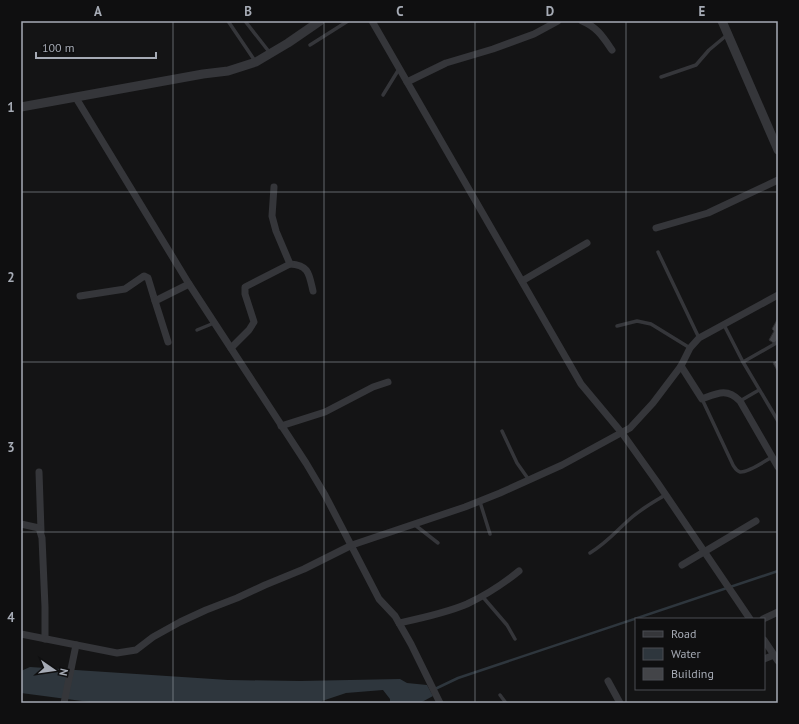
<svg xmlns="http://www.w3.org/2000/svg" width="799" height="724" font-family="'PT Sans',sans-serif">
  <rect width="100%" height="100%" fill="#141415"/>
  <polygon fill="#2e363d" points="30,667 228,680 300,681 400,679 407,683 427,685 433,696 420,703 390,703 390,699 383,690 346,693 316,703 97,703 21,693 21,671"/>
  <g fill="none" stroke-linecap="round" stroke-linejoin="round">
    <polyline stroke="#2e363d" stroke-width="2.5" points="435,689 458,678 778,571"/>
  </g>
  <g fill="#434448" stroke="#2e2e31">
    <polygon points="778,318 778,338 775,344 769,340 774,331 772,329"/>
    <polygon points="778,360 778,372 773,363"/>
  </g>
  <g fill="none" stroke-linecap="round" stroke-linejoin="round">
    <g stroke="#35363a" stroke-width="3.5">
      <polyline points="228,21 255,61"/>
      <polyline points="245,21 270,53"/>
      <polyline points="310,45 348,21"/>
      <polyline points="661,77 696,65 709,50 727,35"/>
      <polyline points="383,95 399,69"/>
      <polyline points="658,252 699,338"/>
      <polyline points="724,325 743,362"/>
      <polyline points="617,326 637,321 651,324 690,348"/>
      <polyline points="197,330 214,323"/>
      <polyline points="778,342 743,362 778,421"/>
      <path d="M702,399l31,66c2,3 3,6 7,7 8,1 25,-11 32,-15"/>
      <polyline points="740,401 759,390"/>
      <polyline points="502,431 517,463 529,480"/>
      <polyline points="480,502 490,534"/>
      <polyline points="415,525 438,543"/>
      <path d="M590,553c18,-11 26,-22 41,-35 10,-9 23,-16 34,-23"/>
      <polyline points="482,596 507,625 515,639"/>
      <polyline points="500,695 506,703"/>
    </g>
    <g stroke="#35363a" stroke-width="7">
      <polyline points="372,21 581,384 622,433 657,482 750,619"/>
      <path d="M582,21c15,6 21,16 30,29"/>
      <polyline points="407,82 446,63 493,49 534,34 558,21"/>
      <polyline points="76,98 189,284 306,463 325,495 379,599 395,616 411,644 440,703"/>
      <polyline points="656,228 708,213 778,180"/>
      <path d="M290,264c19,1 19,10 23,27"/>
      <polyline points="522,281 587,243"/>
      <polyline points="80,296 125,289 144,276 148,278 155,301"/>
      <polyline points="168,342 155,301 189,284"/>
      <polyline points="231,348 249,330 254,322 245,294 245,287 290,264 276,231 272,216 274,187"/>
      <path d="M681,366l21,33c16,-6 25,-11 38,2l38,66"/>
      <polyline points="281,426 325,412 373,387 388,382"/>
      <polyline points="39,472 41,531"/>
      <polyline points="21,524 39,528 42,538 45,607 45,639"/>
      <polyline points="682,565 756,521"/>
      <polyline points="763,619 778,612"/>
      <path d="M399,623c23,-5 47,-10 68,-19 19,-9 36,-20 52,-33"/>
      <polyline points="21,634 117,653 136,650 153,637 180,622 206,610 237,598 265,585 304,569 352,545 465,507 500,493 562,465 630,428 653,403 681,366 690,348 699,338 778,295"/>
      <polyline points="764,640 778,661"/>
      <polyline points="764,659 774,655"/>
      <polyline points="608,681 620,703"/>
      <polyline points="64,703 76,645"/>
    </g>
    <g stroke="#35363a" stroke-width="9">
      <polyline points="722,21 778,150"/>
      <polyline points="21,107 203,74 228,71 256,62 288,43 320,21"/>
    </g>
  </g>
  <path fill="none" stroke="#a6abb5" stroke-width="1" stroke-opacity="0.55" d="M173,21v682M324,21v682M475,21v682M626,21v682M21,192h757M21,362h757M21,532h757"/>
  <rect width="799" height="724" fill="none" stroke="#0f0f10" stroke-width="44"/>
  <rect x="635" y="618" width="130" height="72" fill="#0f0f10" stroke="#4b4d52"/>
  <rect x="643" y="631" width="20" height="6" fill="#35363a" stroke="#4b4d52"/>
  <text x="671" y="638" font-size="12" fill="#a6abb5">Road</text>
  <rect x="643" y="648" width="20" height="12" fill="#2e363d" stroke="#4b4d52"/>
  <text x="671" y="658" font-size="12" fill="#a6abb5">Water</text>
  <rect x="643" y="668" width="20" height="12" fill="#434448" stroke="#4b4d52"/>
  <text x="671" y="678" font-size="12" fill="#a6abb5">Building</text>
  <g transform="translate(54 670) rotate(103)" stroke="#0f0f10" stroke-width="3" paint-order="stroke">
  <path d="M0-3L7 15L0 10L-7 15Z" fill="#a6abb5"/>
  <text y="-6" font-size="11" font-weight="bold" text-anchor="middle" fill="#a6abb5">N</text>
  </g>
  <path d="M36 52v6h120v-6" fill="none" stroke="#a6abb5" stroke-width="2"/>
  <text x="42" y="52" font-size="12" fill="#a6abb5" stroke="#0f0f10" stroke-width="3" paint-order="stroke">100 m</text>
  <rect x="22" y="22" width="755" height="680" fill="none" stroke="#a6abb5" stroke-width="1.5"/>
  <g font-size="13" text-anchor="middle" font-weight="bold" fill="#a6abb5">
    <text x="98" y="16">A</text>
    <text x="248" y="16">B</text>
    <text x="400" y="16">C</text>
    <text x="550" y="16">D</text>
    <text x="702" y="16">E</text>
    <text x="11" y="112">1</text>
    <text x="11" y="282">2</text>
    <text x="11" y="452">3</text>
    <text x="11" y="622">4</text>
  </g>
</svg>
